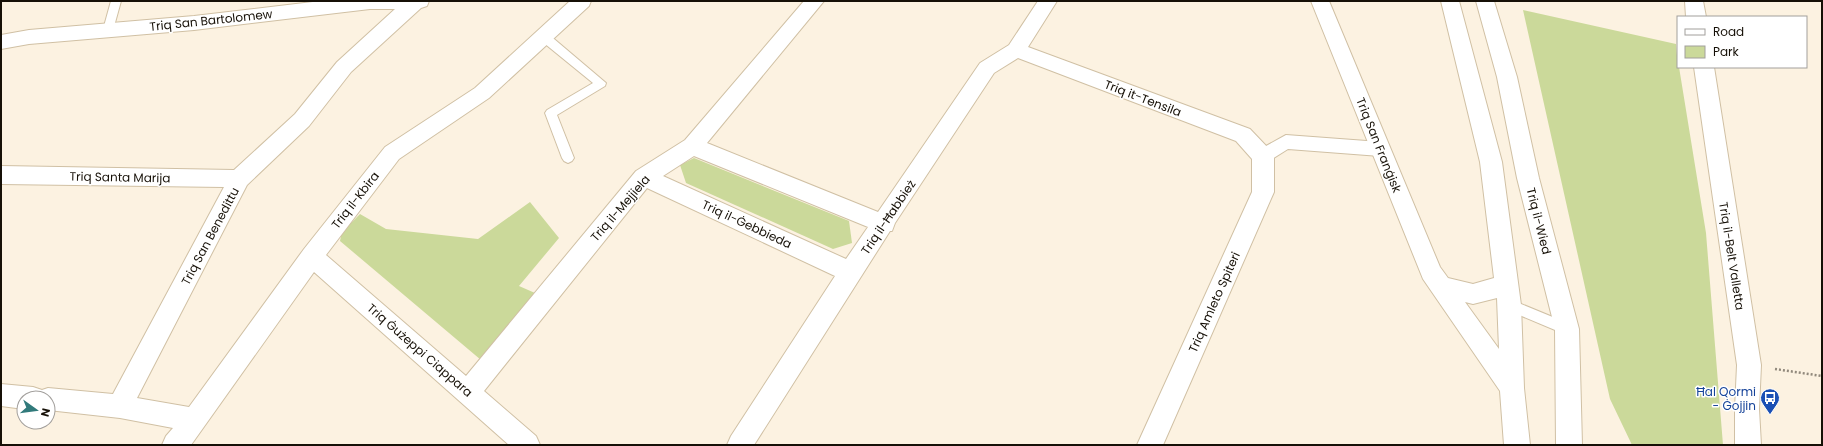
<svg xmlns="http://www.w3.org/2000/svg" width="1823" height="446" font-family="Poppins,sans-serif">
  <rect width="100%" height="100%" fill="#fcf2e1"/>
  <g fill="#cbd99a">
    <polygon points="1523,10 1676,44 1678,67 1679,67 1706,233 1723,445 1632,445 1610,399"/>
    <polygon points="694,158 849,221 852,243 833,249 686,183 680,165"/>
    <polygon points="530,202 559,238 519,286 535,293 481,360 340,241 342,232 360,214 386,229 478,239"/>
  </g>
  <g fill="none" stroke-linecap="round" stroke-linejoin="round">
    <g stroke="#d0c0a4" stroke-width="2">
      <g id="service">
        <polygon points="111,1 121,1 113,30 112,33 104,33 103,30"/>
        <polygon points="543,32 547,33 606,83 605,86 557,115 574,158 572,161 568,163 564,161 562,158 545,113 547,110 593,83 539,39 538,36 539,33"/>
        <polygon points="1509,299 1572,325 1573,329 1572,333 1567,335 1505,309 1503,305 1505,301"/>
      </g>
    </g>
    <g stroke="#d0c0a4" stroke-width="2">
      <polygon id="pedestrian" points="1286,135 1380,142 1386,144 1389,149 1386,154 1380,156 1288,149 1269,161 1263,163 1257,161 1254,156 1257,151"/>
    </g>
    <g stroke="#d0c0a4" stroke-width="2">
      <g id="minor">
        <path d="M321,1h108l-2,5 -6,2 -70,64 -42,54 -62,59 -110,213 52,9 115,-158 81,-102 90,-59 95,-87h21l-2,5 -100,92 -90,61 -73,96 140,121 170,-205 49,-31 119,-139h20l-117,142 171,69 102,-149 29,-18 29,-44h19l-29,46 222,82 20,21 4,6v36l-111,253h-26l115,-253v-33l-16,-18 -218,-83 -24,15 -99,150 -3,8h-2l-136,214h-27l4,-9 104,-160 -188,-88 -163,203 52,45 4,9h-31l-195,-173 -123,173h-29l4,-9 7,-8 -53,-10 -72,-8v-12h-24v11l-23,-3v-22l32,3 9,3 6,-2 65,6 111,-207 -223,-3v-18l233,4 61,-56 42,-52 58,-53h-25l-176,21 -165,14 -28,5v-14l28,-5 165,-14zM694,156l174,71 -22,32 -183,-83z"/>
        <path d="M1311,1h18l111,266 8,11 25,6 21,-6 -14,-116 -39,-161h18l43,161 19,143 3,83 6,57h-26l-4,-54 -77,-112zM1497,298l2,51 -34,-47 8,2z"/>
        <polygon points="1476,1 1494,1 1517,77 1539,178 1579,329 1582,445 1556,445 1555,329 1517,178 1497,77"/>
        <polygon points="1685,1 1703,1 1706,17 1686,17"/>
        <polygon points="1694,67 1714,67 1761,365 1759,409 1761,445 1735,445 1735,409 1737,365"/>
      </g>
    </g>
    <polyline stroke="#91897c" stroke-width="2.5" stroke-dasharray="2 2" stroke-linecap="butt" points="1775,369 1822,376"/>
    <use href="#service" fill="#fff" fill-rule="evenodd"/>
    <use href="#pedestrian" fill="#fff" fill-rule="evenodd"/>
    <use href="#minor" fill="#fff" fill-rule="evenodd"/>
  </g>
  <defs>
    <g id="bus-pin" transform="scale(1)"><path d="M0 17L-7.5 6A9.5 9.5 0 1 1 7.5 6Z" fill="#1a4fb4" stroke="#fff"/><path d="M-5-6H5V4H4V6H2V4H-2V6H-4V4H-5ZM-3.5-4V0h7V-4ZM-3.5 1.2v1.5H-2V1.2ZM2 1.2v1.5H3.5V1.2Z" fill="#fff"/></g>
  </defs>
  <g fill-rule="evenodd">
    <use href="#bus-pin" x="1770" y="398"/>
  </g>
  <g text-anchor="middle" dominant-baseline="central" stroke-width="3" stroke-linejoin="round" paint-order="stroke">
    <g font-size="12" fill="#161007" stroke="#fff">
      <text transform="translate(211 20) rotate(-6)">Triq San Bartolomew</text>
      <text transform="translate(1143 98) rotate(21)">Triq it-Tensila</text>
      <text transform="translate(1379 145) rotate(68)">Triq San Franġisk</text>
      <text transform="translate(120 177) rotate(1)">Triq Santa Marija</text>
      <text transform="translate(355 200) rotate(-52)">Triq il-Kbira</text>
      <text transform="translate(620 208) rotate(-49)">Triq il-Mejjiela</text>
      <text transform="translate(888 217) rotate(-56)">Triq il-Ħabbież</text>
      <text transform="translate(1539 221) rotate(76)">Triq il-Wied</text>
      <text transform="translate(747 224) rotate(25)">Triq il-Ġebbieda</text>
      <text transform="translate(210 236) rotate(-62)">Triq San Benedittu</text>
      <text transform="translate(1732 256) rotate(81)">Triq il-Belt Valletta</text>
      <text transform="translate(1214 302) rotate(-66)">Triq Amleto Spiteri</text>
      <text transform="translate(420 350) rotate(41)">Triq Ġużeppi Ciappara</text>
    </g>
    <g font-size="12" fill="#164399" stroke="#fff" text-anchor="end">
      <text x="1756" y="391">Ħal Qormi<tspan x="1756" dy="14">- Ġojjin</tspan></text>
    </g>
  </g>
  <rect width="1823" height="446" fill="none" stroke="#161007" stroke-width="4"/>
  <rect x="1677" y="16" width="130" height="52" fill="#ffffff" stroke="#a29f9c"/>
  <rect x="1685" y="29" width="20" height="6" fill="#ffffff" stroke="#a29f9c"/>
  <text x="1713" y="36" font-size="12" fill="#161007">Road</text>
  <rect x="1685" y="46" width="20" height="12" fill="#cbd99a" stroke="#a29f9c"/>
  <text x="1713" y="56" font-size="12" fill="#161007">Park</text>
  <g transform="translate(36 410) rotate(104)"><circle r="19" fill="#ffffff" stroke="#a29f9c"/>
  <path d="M0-3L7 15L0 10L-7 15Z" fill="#317a7b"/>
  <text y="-6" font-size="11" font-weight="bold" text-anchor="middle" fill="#161007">N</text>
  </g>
</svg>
